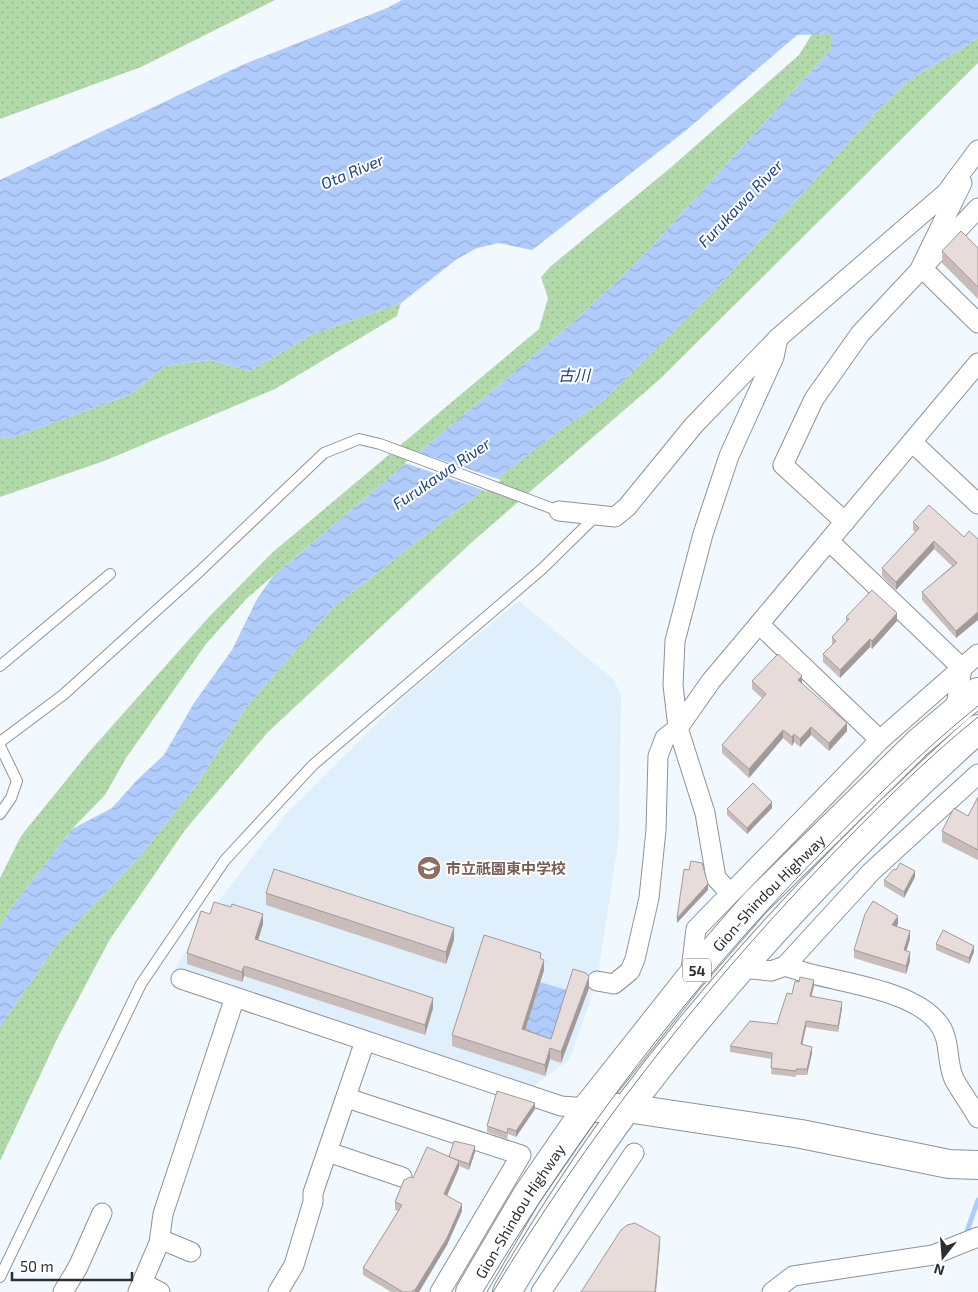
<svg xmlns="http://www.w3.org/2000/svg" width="978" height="1292" font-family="'Exo 2','Noto Sans JP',sans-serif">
  <defs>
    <pattern id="green-dots" width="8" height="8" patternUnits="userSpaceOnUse" patternTransform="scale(1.25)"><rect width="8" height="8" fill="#b1d9a9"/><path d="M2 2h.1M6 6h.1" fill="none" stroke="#98bb92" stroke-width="1.8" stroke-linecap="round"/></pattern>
    <pattern id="water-waves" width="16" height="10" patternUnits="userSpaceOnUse" patternTransform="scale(1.25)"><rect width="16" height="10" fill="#b0ccfc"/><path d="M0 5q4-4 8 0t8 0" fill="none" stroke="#98b0d8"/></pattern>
  </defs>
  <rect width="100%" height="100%" fill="#f1f8fe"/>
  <polygon fill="#dfeffb" points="519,601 614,680 621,696 619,837 597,981 570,1059 532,1087 175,968 220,899 287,813 410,691"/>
  <g fill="url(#green-dots)">
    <polygon points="0,0 275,0 141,67 0,119"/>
    <polygon points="812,34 832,34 831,49 641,258 574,321 247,598 206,644 126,758 105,795 72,829 10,909 0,926 0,878 21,836 89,752 208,618 273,552 539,329 548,298 541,277 551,266 669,169 799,55"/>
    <polygon points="978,38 978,63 660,379 472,542 268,732 185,830 110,939 58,1037 0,1161 0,1026 59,941 140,856 197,784 246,707 333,607 562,428 603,401 712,293 876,112 908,81"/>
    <polygon points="401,303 397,316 275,389 104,461 0,497 0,438 14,437 131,394 164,366 210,360 250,371 312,334"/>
  </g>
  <g fill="url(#water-waves)">
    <polygon points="402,0 978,0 978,38 908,81 876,112 712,293 603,401 562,428 333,607 246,707 197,784 140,856 59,941 0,1026 0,926 10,909 72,829 112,808 137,780 164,755 194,703 232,650 257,599 273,576 574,321 641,258 831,49 831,34 797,35 684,132 532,250 499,243 477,248 457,259 401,303 312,334 250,371 210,360 164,366 131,394 14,437 0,438 0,180 242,65 387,8"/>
    <polygon points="540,982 570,991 551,1049 522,1040"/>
  </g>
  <polygon fill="#f1f8fe" points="418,452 501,480 486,491 405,463"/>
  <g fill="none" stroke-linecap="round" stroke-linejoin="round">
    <polyline stroke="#b0ccfc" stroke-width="5" points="966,1234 978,1200"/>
    <g stroke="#8c939a" stroke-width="12">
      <g id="lane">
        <polyline points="0,666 110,574"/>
        <polyline points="0,742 63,695 200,571 324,453 359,439 380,444 559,511"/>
        <polyline points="0,746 17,781 11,798 0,814"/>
        <polyline points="0,1277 141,984 225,860 313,765 542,569 597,515"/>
      </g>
    </g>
    <g stroke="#8c939a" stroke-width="21">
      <g id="street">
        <polyline points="962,183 921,267 978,323"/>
        <polyline points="912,442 978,504"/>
        <polyline points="559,511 615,517 627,507 694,425 778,338 946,193 978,150"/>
        <polyline points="845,522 783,465 814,399 860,334 978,208"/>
        <polyline points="829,541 962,668 955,712"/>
        <polyline points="880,740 759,624 978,363"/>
        <polyline points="730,893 716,878 705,813 678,728 711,681 759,624"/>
        <path d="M785,966c44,17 126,20 154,58 12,16 7,38 15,55 7,13 17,26 24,39"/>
        <polyline points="741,968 771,971 785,966 871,872 978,774"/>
        <polyline points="690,978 696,929 880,740 978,654"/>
        <polyline points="181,979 561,1106 587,1108"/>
        <polyline points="597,981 614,984 630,971 635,959 649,898 656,830 658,756 665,738 678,728 673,685 675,641 703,534 729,456 774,357 778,338"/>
        <polyline points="347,1098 521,1155 440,1292"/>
        <polyline points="328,1152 402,1177"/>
        <polyline points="160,1239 191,1252"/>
        <polyline points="142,1283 160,1292"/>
        <polyline points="63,1292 78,1267 102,1213"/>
        <polyline points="138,1292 159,1243 163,1214 235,997"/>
        <polyline points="278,1292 294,1265 313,1202 313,1193 365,1041"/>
        <polyline points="541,1292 634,1153"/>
        <polyline points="772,1292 793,1276 933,1255 978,1237"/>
      </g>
    </g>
    <g stroke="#8c939a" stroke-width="30">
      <polyline id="secondary" points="587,1108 627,1108 801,1134 949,1164 978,1165"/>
    </g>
    <g stroke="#8c939a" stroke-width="30">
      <g id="highway">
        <path id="s1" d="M470,1292l57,-97 60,-87 103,-130 65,-75 164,-161 59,-50"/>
        <path d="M507,1292c37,-63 76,-125 120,-184 103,-137 223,-264 351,-379"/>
      </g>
    </g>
    <use href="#lane" stroke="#fff" stroke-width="10"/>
    <use href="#street" stroke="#fff" stroke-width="19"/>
    <use href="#secondary" stroke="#fff" stroke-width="28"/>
    <use href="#highway" stroke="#fff" stroke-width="28"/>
    <g stroke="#7b8084" stroke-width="1">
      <path d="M483,1292c97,-161 206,-303 337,-438 50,-51 102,-103 158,-148"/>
      <path d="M493,1292c93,-154 204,-296 328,-426 50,-52 101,-104 157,-149"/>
    </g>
  </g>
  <g fill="#c8bdbb">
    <polygon points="978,248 978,299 942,263 942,251"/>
    <polygon points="913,522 964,537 978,539 978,620 956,638 922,600 922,592 952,566 934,549 896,590 882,576 882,568 915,532 913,530"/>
    <polygon points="846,617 897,621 872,649 870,647 840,678 823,662 823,654 832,645 832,637 846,622"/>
    <polygon points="752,681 802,683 847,731 829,751 811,735 800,747 794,742 792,746 783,738 749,778 722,753 722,745 763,699 752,689"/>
    <polygon points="978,797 978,860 942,842 942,831 968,816"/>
    <polygon points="772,808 747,834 727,815 727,809"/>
    <polygon points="896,870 915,877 904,898 884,886 884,880"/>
    <polygon points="266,893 454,940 446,964 266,905"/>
    <polygon points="210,914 263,924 258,940 433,1008 425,1035 244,976 242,982 187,964 187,953"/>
    <polygon points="898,924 896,927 910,939 906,951 910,961 906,974 854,958 854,950"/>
    <polygon points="936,944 974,952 969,964 936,950"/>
    <polygon points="541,959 544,970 525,1030 551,1039 589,988 561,1063 550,1059 545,1076 452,1046 452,1035"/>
    <polygon points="814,986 811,997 842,1008 838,1032 806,1027 802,1045 812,1053 807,1075 796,1075 796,1077 771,1074 772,1059 730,1052 730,1046 777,1024 792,994"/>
    <polygon points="535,1109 516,1137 508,1134 507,1139 487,1132 487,1126"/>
    <polygon points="475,1152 469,1170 459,1166 459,1168 447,1196 462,1211 447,1245 419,1292 391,1292 363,1275 363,1268 398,1211 395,1210 395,1202 413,1178 449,1157"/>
  </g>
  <g fill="#a29a99">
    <polygon points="934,541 934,549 896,590 896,582"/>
    <polygon points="978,612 978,620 956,638 956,631"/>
    <polygon points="897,613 897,621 872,649 872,641"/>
    <polygon points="870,639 870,647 840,678 840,670"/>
    <polygon points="802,676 802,685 798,680"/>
    <polygon points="847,723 847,731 829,751 829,743"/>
    <polygon points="811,727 811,735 800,747 800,739"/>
    <polygon points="783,730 783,738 749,778 749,769"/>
    <polygon points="794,734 794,742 792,746 792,737"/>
    <polygon points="772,802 772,808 747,834 747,828"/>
    <polygon points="915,871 915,877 904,898 904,892"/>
    <polygon points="708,884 708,890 677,923 677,918"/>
    <polygon points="263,914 263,924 255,950 255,939"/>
    <polygon points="898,916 898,924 892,934 892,925"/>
    <polygon points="454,928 454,940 446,964 446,952"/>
    <polygon points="910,931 910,939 904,959 904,950"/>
    <polygon points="974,946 974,952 969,964 969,958"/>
    <polygon points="910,952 910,961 906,974 906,966"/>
    <polygon points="544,960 544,970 522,1040 522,1029"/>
    <polygon points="244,966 244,976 242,982 242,972"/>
    <polygon points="589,977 589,988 561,1063 561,1052"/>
    <polygon points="814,980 814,986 810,1002 810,996"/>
    <polygon points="433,998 433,1008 425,1035 425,1025"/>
    <polygon points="842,1002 842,1008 838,1032 838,1026"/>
    <polygon points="806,1021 806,1027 801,1050 801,1044"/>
    <polygon points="812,1047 812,1053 807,1075 807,1069"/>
    <polygon points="550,1048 550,1059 545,1076 545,1065"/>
    <polygon points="535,1103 535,1109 516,1137 516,1131"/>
    <polygon points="475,1146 475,1152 469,1170 469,1164"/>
    <polygon points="459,1161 459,1168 444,1202 444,1194"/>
    <polygon points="462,1204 462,1211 447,1245 419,1292 415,1292 415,1290"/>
    <polygon points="660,1237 660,1245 656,1292 655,1292"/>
  </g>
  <g fill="#e8dcda" stroke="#a29a99">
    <polygon points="961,231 978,248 978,287 942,251"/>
    <polygon points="929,505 964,537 969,531 978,539 978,612 956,631 922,592 957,563 934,541 896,582 882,568 919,528 913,522"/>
    <polygon points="872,590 897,613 872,641 870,639 840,670 823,654 836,641 832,637 849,619 846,617"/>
    <polygon points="778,654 802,676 798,680 847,723 829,743 811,727 800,739 794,734 792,737 783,730 749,769 722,745 766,694 752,681"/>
    <polygon points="753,783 772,802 747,828 727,809"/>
    <polygon points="978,797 978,850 942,831 954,808 968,816"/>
    <polygon points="691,861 702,863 708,884 677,918 684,869 689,870"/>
    <polygon points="900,863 915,871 904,892 884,880 894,869 896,870"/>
    <polygon points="274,869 454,928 446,952 266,893"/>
    <polygon points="873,901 898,916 892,925 910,931 904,950 910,952 906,966 854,950 865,914"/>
    <polygon points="214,902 231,907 232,904 263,914 255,939 433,998 425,1025 244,966 242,972 187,953 201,911 210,914"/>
    <polygon points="943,930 974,946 969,958 936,944"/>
    <polygon points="484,935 541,953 540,958 544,960 522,1029 551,1039 573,969 586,973 589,977 561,1052 550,1048 545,1065 452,1035"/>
    <polygon points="800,977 814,980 810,996 842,1002 838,1026 806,1021 801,1044 812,1047 807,1069 796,1069 796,1071 771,1068 772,1053 730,1046 750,1021 777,1024 787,993 792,994 795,981 799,982"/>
    <polygon points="497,1091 535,1103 516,1131 508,1128 507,1133 487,1126"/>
    <polygon points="454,1141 475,1146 469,1164 449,1157"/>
    <polygon points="427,1147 459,1161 444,1194 462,1204 447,1238 415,1290 412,1291 411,1292 403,1292 363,1268 402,1205 395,1202 404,1180 410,1177 413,1178"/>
    <polygon points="635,1223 660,1237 655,1292 581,1292 621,1230 627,1225"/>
  </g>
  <defs>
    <g id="school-disc" transform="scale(1.25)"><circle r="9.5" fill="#8d6e63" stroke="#fff"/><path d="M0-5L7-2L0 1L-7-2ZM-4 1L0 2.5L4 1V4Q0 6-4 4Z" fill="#fff"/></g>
  </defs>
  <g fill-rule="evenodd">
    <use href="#school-disc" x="429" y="868"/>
  </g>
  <g text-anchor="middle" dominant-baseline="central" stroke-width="4" stroke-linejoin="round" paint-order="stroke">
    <rect fill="#fff" stroke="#6b6d70" stroke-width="1" x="683" y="958.5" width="28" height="23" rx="4"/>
    <g font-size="14" font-weight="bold" fill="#2c2f32">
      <text x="697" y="970">54</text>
    </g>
    <g font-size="15" font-weight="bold" fill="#785e54" stroke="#fff" text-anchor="start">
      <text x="446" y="868">市立祇園東中学校</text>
    </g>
    <g font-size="15" fill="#2c2f32" stroke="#fff">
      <text stroke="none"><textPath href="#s1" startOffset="500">Gion-Shindou Highway</textPath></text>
      <text stroke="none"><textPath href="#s1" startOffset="95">Gion-Shindou Highway</textPath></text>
    </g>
    <g font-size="16" font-style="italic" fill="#1d4286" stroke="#fff">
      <text transform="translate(352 171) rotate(-23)">Ota River</text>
      <text transform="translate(740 203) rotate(-46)">Furukawa River</text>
      <text x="574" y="374">古川</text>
      <text transform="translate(441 473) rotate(-34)">Furukawa River</text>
    </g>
  </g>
  <g transform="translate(943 1257) rotate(197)" stroke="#ffffff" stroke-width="4" paint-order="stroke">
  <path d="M0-4L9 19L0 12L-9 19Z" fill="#2c2f32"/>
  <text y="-8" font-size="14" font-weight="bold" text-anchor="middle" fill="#2c2f32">N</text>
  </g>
  <path d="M12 1272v8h120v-8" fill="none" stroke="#2c2f32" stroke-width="2.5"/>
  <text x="20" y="1272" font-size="15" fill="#2c2f32" stroke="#ffffff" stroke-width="4" paint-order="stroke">50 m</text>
</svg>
